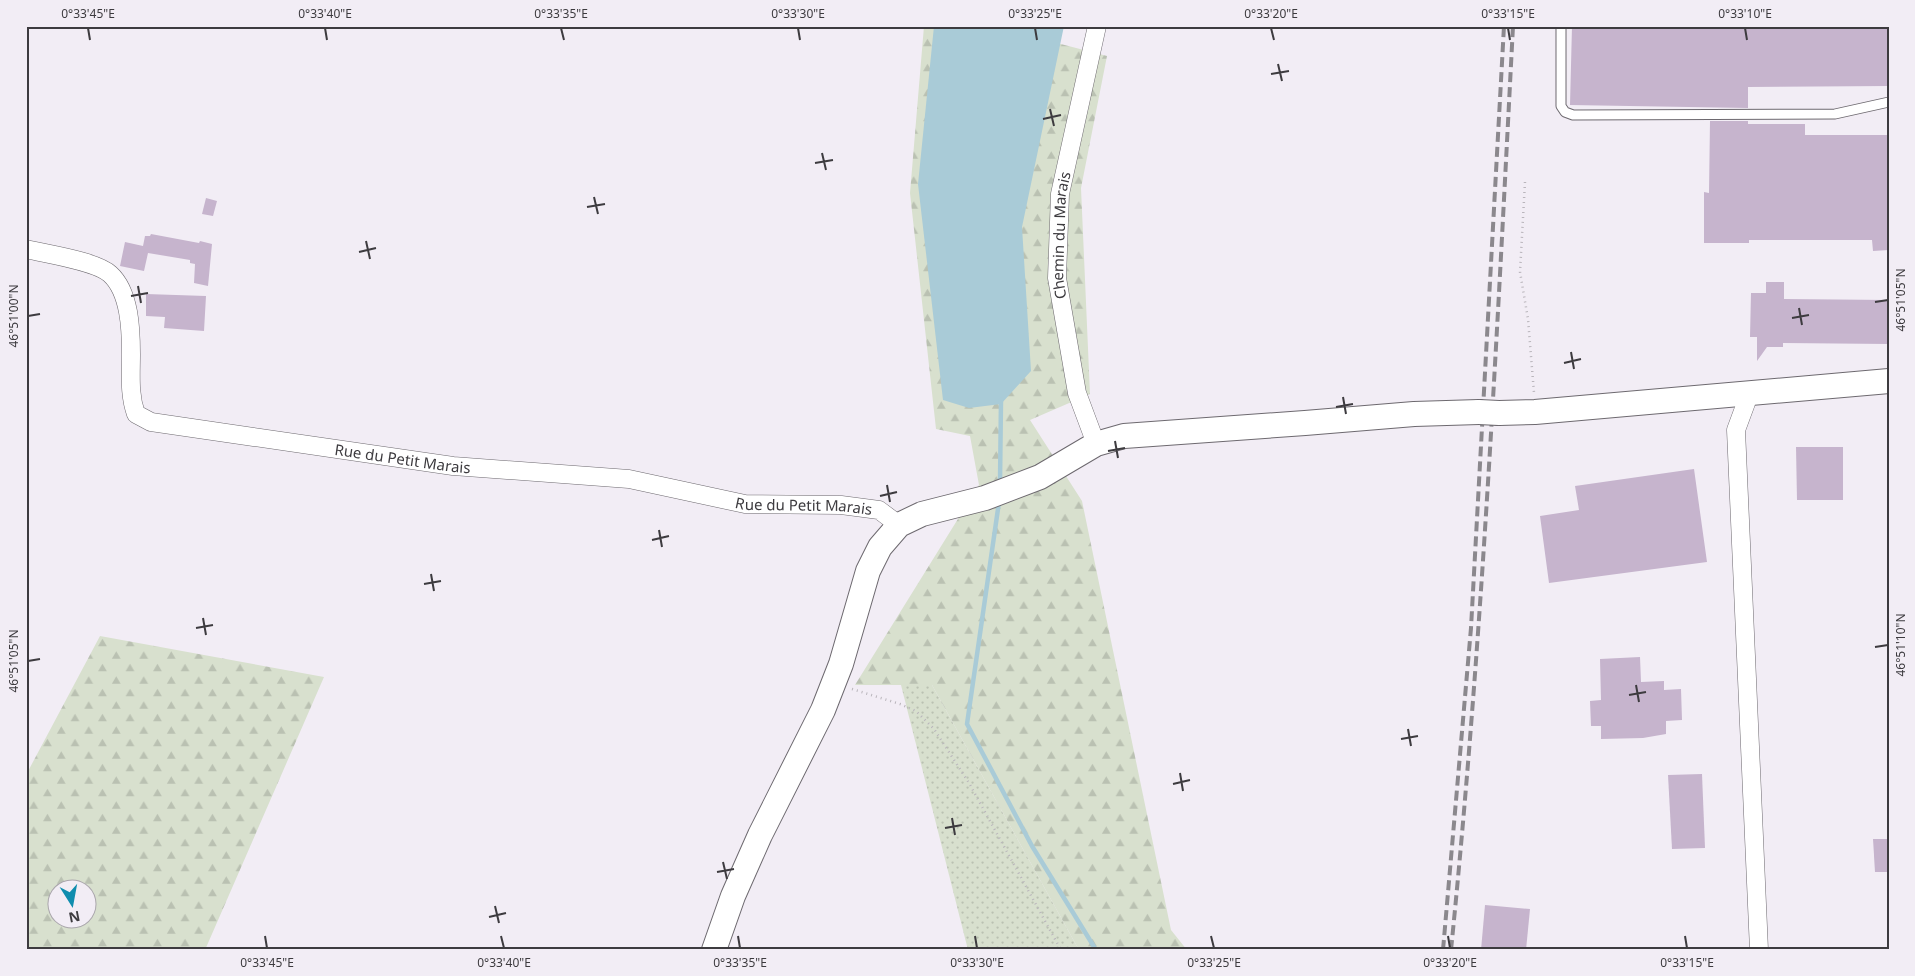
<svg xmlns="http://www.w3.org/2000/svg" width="1915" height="976" font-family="'Noto Sans',sans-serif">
  <defs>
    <pattern id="grass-dots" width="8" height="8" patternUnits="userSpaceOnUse" patternTransform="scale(1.25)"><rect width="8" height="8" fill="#d8e0ce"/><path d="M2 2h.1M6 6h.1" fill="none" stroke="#bac1b2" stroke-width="1.8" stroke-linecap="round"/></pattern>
    <pattern id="forest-firs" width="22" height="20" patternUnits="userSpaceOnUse" patternTransform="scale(1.25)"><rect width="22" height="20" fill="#d8e0ce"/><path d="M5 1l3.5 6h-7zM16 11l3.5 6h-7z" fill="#bac1b2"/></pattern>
  </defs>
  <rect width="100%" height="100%" fill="#f2edf5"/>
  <polygon fill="url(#grass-dots)" points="901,685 932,685 1079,950 968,950"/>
  <g fill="url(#forest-firs)" fill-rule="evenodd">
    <polygon points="924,26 1026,26 1026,35 1107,56 1081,188 1090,394 1030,420 1082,501 1171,930 1187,950 1079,950 932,685 855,685 979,485 970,436 936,429 910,193"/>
    <path d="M100,636l224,41 -119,273h-179v-175zM58,888h30v30h-30z"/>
  </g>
  <polygon fill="#a9cbd7" points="934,26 1064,26 1022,227 1031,371 1001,404 969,408 943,400 918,184"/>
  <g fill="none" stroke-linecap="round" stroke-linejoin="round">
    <g stroke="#a9cbd7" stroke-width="4.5">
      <polyline points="1000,483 1001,400"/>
      <polyline points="999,502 967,724 1032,846 1096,950"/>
    </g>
  </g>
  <g fill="#c6b4cd">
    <polygon points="1572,26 1889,26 1889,86 1748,87 1748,108 1570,105"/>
    <polygon points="1710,121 1748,121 1748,124 1805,124 1805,135 1889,135 1889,250 1873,251 1872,240 1749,240 1749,243 1704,243 1704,192 1709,193"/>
    <polygon points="206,198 217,201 213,216 202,214"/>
    <polygon points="151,234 199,243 200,241 212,244 208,286 194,283 195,264 190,263 190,260 148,253 144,271 120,266 125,242 143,246 145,236 150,236"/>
    <polygon points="1766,282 1784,282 1784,299 1889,300 1889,344 1783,343 1783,347 1767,347 1757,361 1757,337 1750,337 1751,293 1766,293"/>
    <polygon points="146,294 206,296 204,331 164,328 165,317 146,316"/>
    <polygon points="1796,447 1843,447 1843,500 1797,500"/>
    <polygon points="1694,469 1707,562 1549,583 1540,516 1579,510 1575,486"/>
    <polygon points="1640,657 1641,682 1664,681 1664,690 1681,689 1682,720 1666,721 1666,734 1643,738 1601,739 1601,726 1591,726 1590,701 1601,700 1600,659"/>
    <polygon points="1702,774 1705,848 1672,849 1668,775"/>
    <polygon points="1873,839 1889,839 1889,872 1875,872"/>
    <polygon points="1485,905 1530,909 1526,950 1481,950"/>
  </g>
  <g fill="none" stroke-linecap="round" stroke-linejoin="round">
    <g stroke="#6d696f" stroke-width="11">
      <polyline id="lane" points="1561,26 1561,106 1565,112 1573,115 1835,114 1889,102"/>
    </g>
    <g stroke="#6d696f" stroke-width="19">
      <g id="street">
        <path id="s1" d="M26,249c20,5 70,12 84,25 20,18 21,56 21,80 0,22 -2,40 5,60l15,8 302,44 176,13 116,25 96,1 38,5 20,15"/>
        <polyline points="1747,393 1746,403 1736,430 1759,950"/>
        <path id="s2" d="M1096,444l-19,-51 -20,-115 3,-84 37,-168"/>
      </g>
    </g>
    <g stroke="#6d696f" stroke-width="26">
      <g id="secondary">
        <polyline points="1499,413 1535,412 1889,381"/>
        <polyline points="714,950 733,896 760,835 823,710 841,664 868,571 880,547 899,525 922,514 985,498 1040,477 1096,444 1124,436 1305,423 1414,414 1479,412"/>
      </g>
    </g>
    <g stroke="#b9b5bb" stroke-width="2.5" stroke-dasharray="1 4" stroke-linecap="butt">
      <polyline points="1525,182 1520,272 1528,319 1534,393"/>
      <polyline points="852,689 900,704 916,711 934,729 969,783 1061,950"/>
    </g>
    <use href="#lane" stroke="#fff" stroke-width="9"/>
    <use href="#street" stroke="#fff" stroke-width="18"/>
    <use href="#secondary" stroke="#fff" stroke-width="24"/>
    <g stroke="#8b888d" stroke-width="4" stroke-dasharray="10 5" stroke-linecap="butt">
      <polyline points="1443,950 1471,628 1504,26"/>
      <path d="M1451,950c31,-307 46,-616 62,-924"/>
    </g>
    <g stroke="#6d696f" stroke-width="26" stroke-linecap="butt">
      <polyline id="secondary-bridge" points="1479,412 1499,413"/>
    </g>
    <use href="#secondary-bridge" stroke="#fff" stroke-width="24"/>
  </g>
  <path fill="none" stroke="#3d3b3f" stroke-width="2" d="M88,28l2,12M325,28l2,12M561,28l3,12M798,28l2,12M1035,28l2,12M1271,28l3,12M1508,28l2,12M1745,28l2,12M1278,64l4,17M1271,74l18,-3M1050,109l4,17M1043,119l18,-4M822,153l4,17M815,163l18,-3M594,197l4,17M587,207l18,-3M366,241l4,18M359,252l17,-4M138,286l3,17M131,296l17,-3M1875,302l13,-2M1799,308l3,17M28,316l12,-2M1792,318l17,-3M1571,352l3,17M1564,363l17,-4M1343,397l3,17M1336,407l17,-3M1115,441l3,17M1108,451l17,-3M887,485l3,17M880,496l17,-4M659,530l3,17M652,540l17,-4M431,574l3,17M424,584l17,-3M203,618l3,17M196,628l17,-3M1875,647l13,-2M28,661l12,-2M1636,685l3,17M1629,695l17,-3M1408,729l3,17M1401,739l17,-3M1180,773l3,18M1173,784l17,-4M952,818l3,17M945,828l17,-3M723,862l4,17M717,872l17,-3M495,906l4,17M489,917l17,-4M265,936l2,12M501,936l3,12M738,936l2,12M975,936l2,12M1211,936l3,12M1448,936l2,12M1685,936l2,12"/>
  <g text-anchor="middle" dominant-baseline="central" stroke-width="5" stroke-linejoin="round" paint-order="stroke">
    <g font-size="15" fill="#3d3b3f" stroke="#f2edf5">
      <text stroke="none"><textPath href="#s2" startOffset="214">Chemin du Marais</textPath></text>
      <text stroke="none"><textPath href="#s1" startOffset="505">Rue du Petit Marais</textPath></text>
      <text stroke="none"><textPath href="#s1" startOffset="910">Rue du Petit Marais</textPath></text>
    </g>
  </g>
  <rect width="1915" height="976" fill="none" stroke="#f2edf5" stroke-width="55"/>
  <g transform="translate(72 904) rotate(169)"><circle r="24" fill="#f2edf5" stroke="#aaa6ac"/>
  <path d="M0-4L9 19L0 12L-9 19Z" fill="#0f8dae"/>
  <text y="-8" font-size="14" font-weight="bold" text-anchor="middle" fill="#3d3b3f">N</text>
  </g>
  <rect x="28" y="28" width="1860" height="920" fill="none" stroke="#3d3b3f" stroke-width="2"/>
  <g font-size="12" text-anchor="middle" fill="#3d3b3f">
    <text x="88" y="18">0°33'45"E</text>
    <text x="325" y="18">0°33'40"E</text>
    <text x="561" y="18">0°33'35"E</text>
    <text x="798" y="18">0°33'30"E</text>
    <text x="1035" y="18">0°33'25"E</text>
    <text x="1271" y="18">0°33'20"E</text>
    <text x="1508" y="18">0°33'15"E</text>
    <text x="1745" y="18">0°33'10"E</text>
    <text transform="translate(1901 300) rotate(-90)" y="4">46°51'05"N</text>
    <text transform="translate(14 316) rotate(-90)" y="4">46°51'00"N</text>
    <text transform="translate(1901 645) rotate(-90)" y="4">46°51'10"N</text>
    <text transform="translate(14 661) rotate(-90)" y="4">46°51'05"N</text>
    <text x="267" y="967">0°33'45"E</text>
    <text x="504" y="967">0°33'40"E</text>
    <text x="740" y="967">0°33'35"E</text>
    <text x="977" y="967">0°33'30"E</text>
    <text x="1214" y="967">0°33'25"E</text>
    <text x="1450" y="967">0°33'20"E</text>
    <text x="1687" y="967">0°33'15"E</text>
  </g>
</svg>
